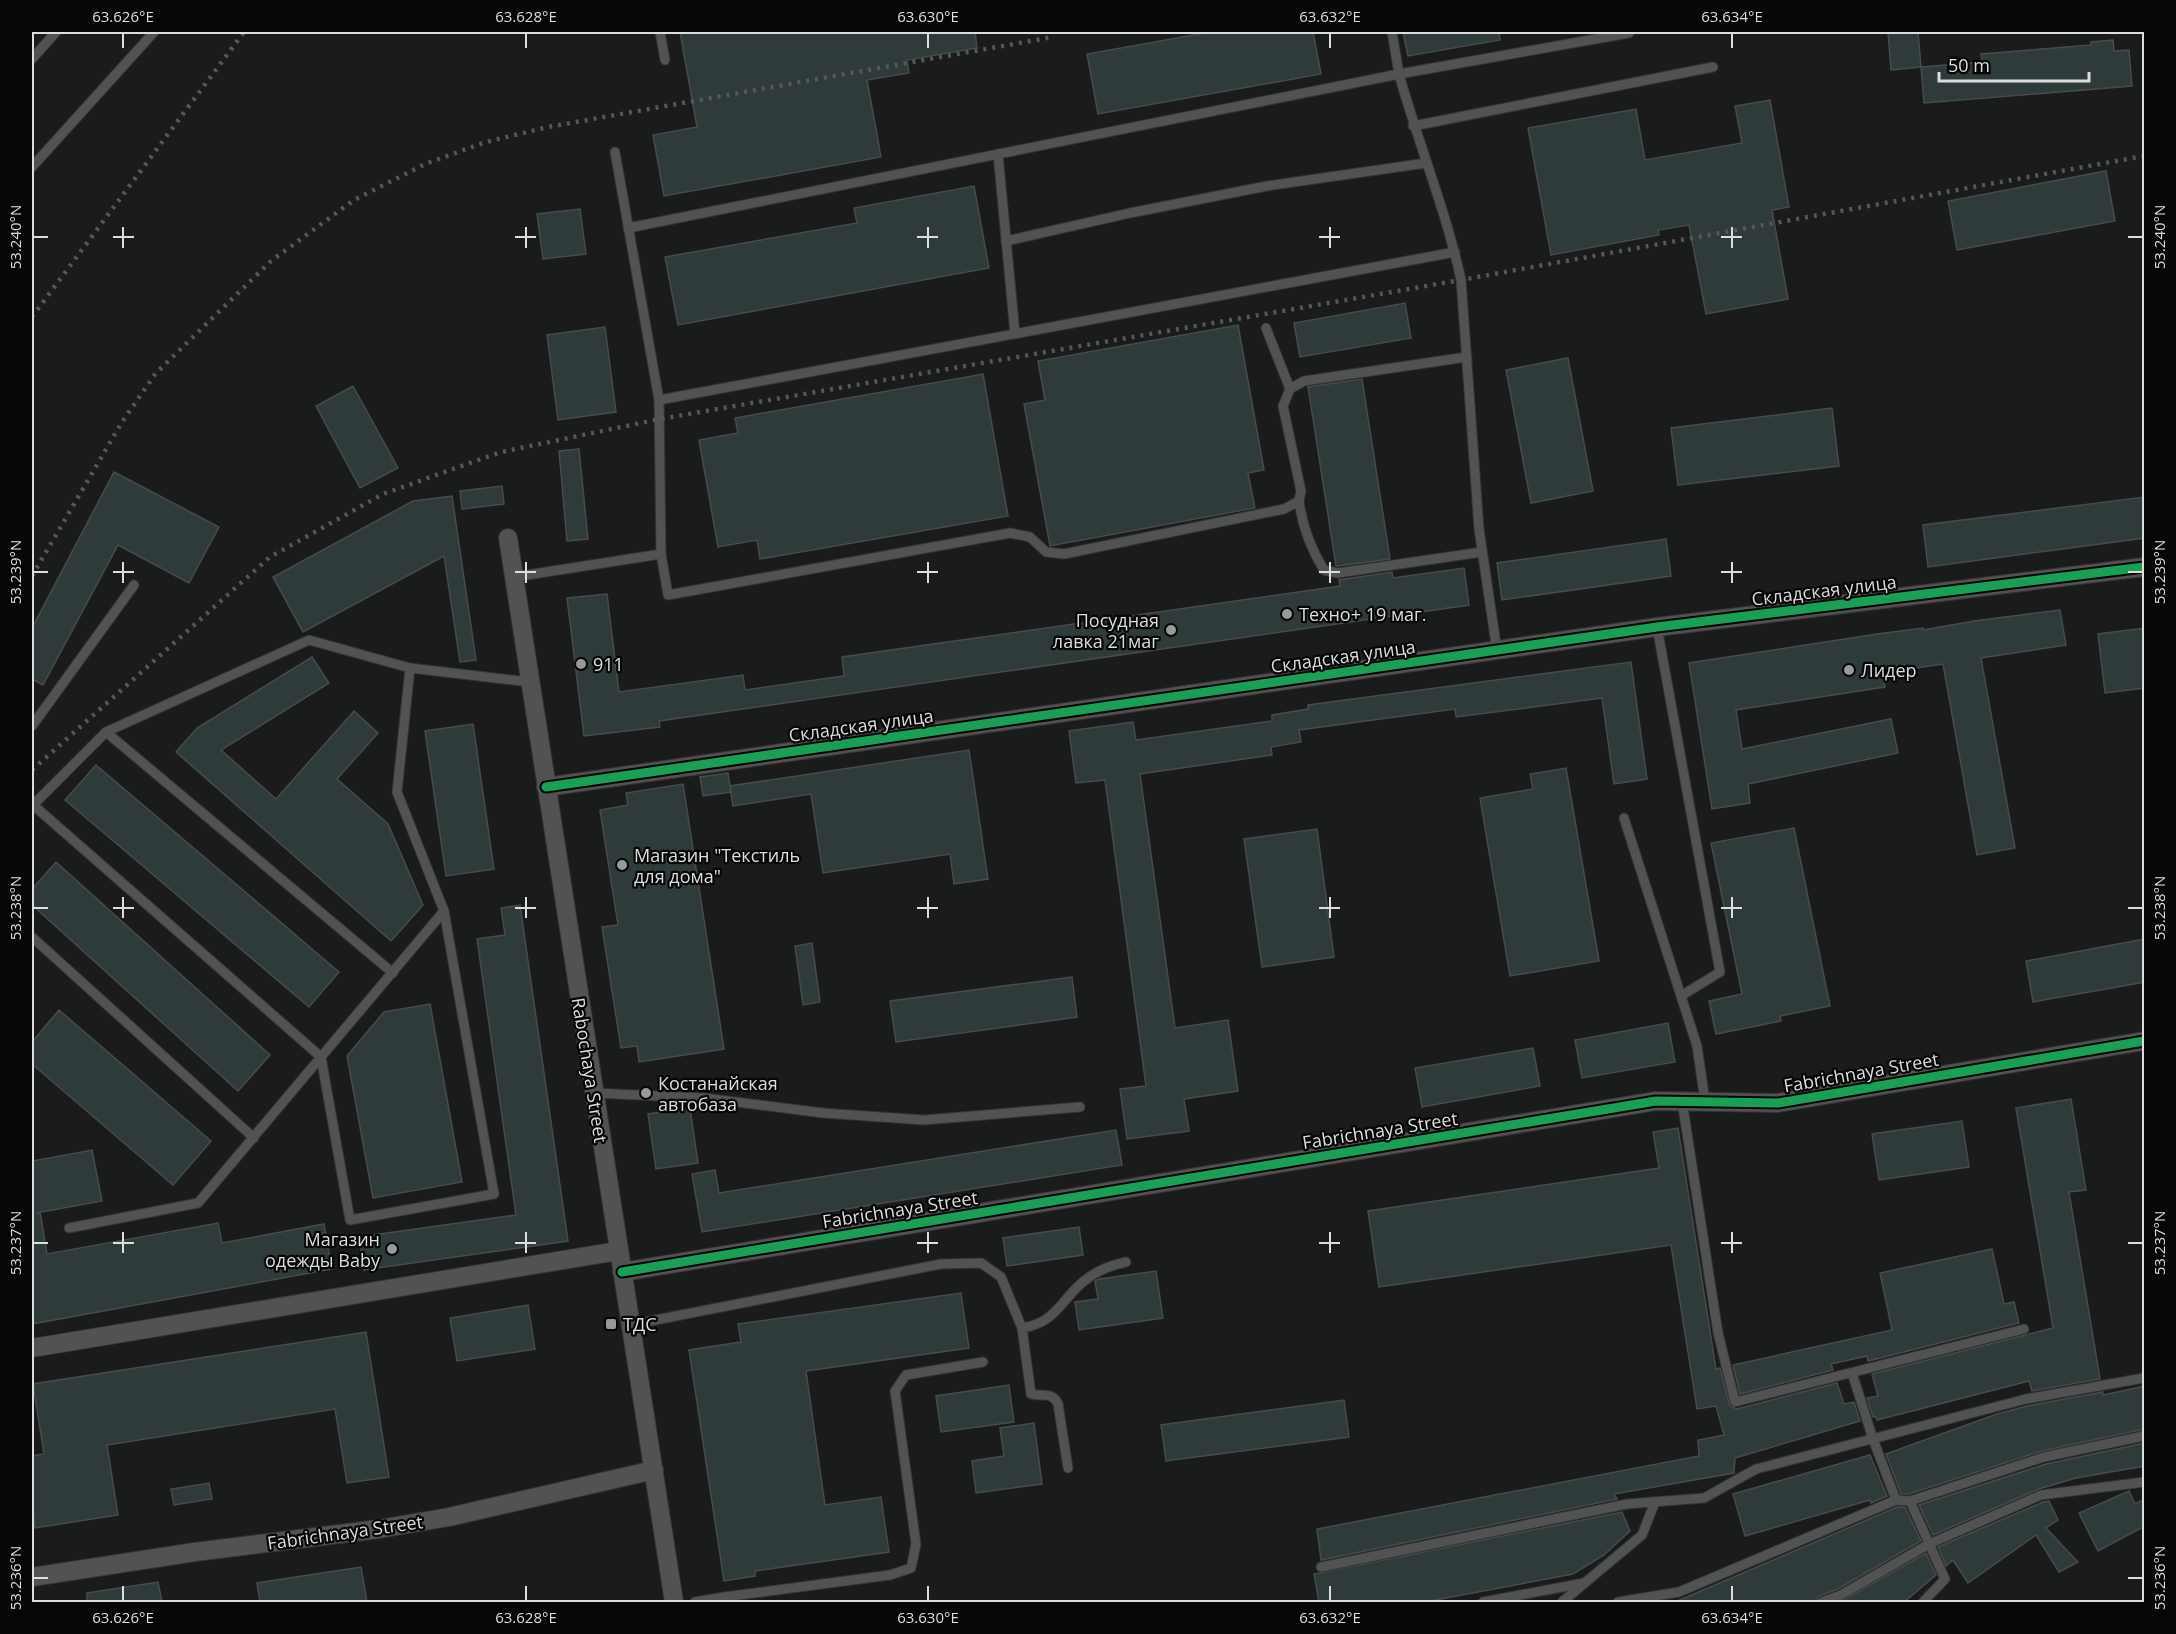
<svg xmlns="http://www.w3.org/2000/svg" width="2176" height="1634" font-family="'Open Sans',sans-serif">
  <rect width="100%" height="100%" fill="#1a1b1b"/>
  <g fill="#2f3b3a" stroke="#494b4a" stroke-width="1.5">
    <polygon points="680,32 975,32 977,48 907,60 909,73 867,80 881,157 664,196 653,135 697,127"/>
    <polygon points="1210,32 1313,32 1321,74 1098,114 1087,54"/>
    <polygon points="1403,32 1499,32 1500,40 1408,56"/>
    <polygon points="1888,32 1918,32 1921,67 1891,70"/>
    <polygon points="2113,40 2114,51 2129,50 2132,86 1924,103 1921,67 1982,62 1981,54 2091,45 2091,42"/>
    <polygon points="1770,100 1789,207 1772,210 1788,299 1706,314 1689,225 1658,230 1659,235 1551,255 1528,128 1636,109 1645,160 1742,143 1735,106"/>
    <polygon points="2106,171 2115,221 1957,250 1948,201"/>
    <polygon points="974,186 989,268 678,325 665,257 857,223 854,208"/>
    <polygon points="580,209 586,254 543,259 537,214"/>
    <polygon points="1405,303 1411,338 1300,357 1294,323"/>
    <polygon points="1238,325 1264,470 1248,473 1255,508 1050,546 1024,404 1045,400 1038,361"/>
    <polygon points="605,327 616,412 558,420 547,335"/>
    <polygon points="1568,358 1593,491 1531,503 1506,370"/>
    <polygon points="983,374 1008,516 760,559 757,540 718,547 699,440 738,433 735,418"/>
    <polygon points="1362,379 1390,559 1338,566 1336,566 1308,387"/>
    <polygon points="353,386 398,468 360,488 316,406"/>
    <polygon points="1832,408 1839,466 1678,485 1671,428"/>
    <polygon points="579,449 588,539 567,541 559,451"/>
    <polygon points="114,472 219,527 189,583 118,545 43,685 32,679 32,628"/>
    <polygon points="502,486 504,504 462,509 460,491"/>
    <polygon points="452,496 476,660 460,662 444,556 303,632 273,577 413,501"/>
    <polygon points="2145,497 2145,538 1928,567 1923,525"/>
    <polygon points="1666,539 1671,576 1502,600 1497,563"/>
    <polygon points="1464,568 1469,605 659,721 660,727 584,736 567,598 607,594 619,692 743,675 745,690 844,676 842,657 1340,586 1339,580 1392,572 1393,578"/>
    <polygon points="2060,610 2066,645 1981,658 2015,848 1977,855 1943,664 1883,673 1885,687 1736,710 1742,749 1891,719 1898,753 1748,784 1750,803 1712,809 1689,663 1877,634 1923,628 1923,630 1974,621"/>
    <polygon points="2145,628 2145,688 2105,693 2098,634"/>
    <polygon points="312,657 329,683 221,750 276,799 354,711 378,733 337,779 388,824 423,905 391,941 176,752 197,728"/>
    <polygon points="1631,662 1647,779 1614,784 1602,698 1456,717 1455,709 1299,730 1301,742 1271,747 1272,755 1140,774 1175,1028 1228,1020 1238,1091 1184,1099 1189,1131 1127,1139 1120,1089 1146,1086 1105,780 1076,783 1069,731 1133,722 1136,740 1272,721 1272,715 1308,709 1308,705"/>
    <polygon points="473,724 494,869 446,876 425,731"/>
    <polygon points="969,750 988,879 954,884 950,854 823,873 811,794 733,806 730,786"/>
    <polygon points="96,765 339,972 309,1007 65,800"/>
    <polygon points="1566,768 1599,961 1510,976 1480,798 1533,789 1530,774"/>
    <polygon points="728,773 731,792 703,796 700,777"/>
    <polygon points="683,784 724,1049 639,1062 637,1046 621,1048 602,927 618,925 600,810 628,805 626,793"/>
    <polygon points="1794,828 1830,1006 1780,1016 1781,1021 1716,1034 1709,1001 1742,994 1711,843"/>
    <polygon points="1317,829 1334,957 1262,967 1244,839"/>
    <polygon points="56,862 270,1055 238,1091 32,905 32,889"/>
    <polygon points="520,905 568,1241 364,1270 359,1237 516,1215 477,939 505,935 501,908"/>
    <polygon points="2145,939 2145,982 2033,1002 2026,961"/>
    <polygon points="812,943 820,1002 803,1005 795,946"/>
    <polygon points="1072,977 1077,1017 896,1042 890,1001"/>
    <polygon points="430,1004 462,1182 373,1198 347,1056 384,1012"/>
    <polygon points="59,1010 211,1141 173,1185 32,1064 32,1042"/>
    <polygon points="1668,1023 1675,1062 1582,1078 1575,1040"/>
    <polygon points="1533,1048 1540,1086 1422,1107 1415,1068"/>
    <polygon points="2071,1099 2086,1190 2069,1192 2100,1379 2032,1391 2029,1381 1877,1420 1876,1417 1873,1417 1867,1398 1878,1396 1872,1374 2053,1328 2016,1108"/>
    <polygon points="690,1108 698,1163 656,1169 648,1114"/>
    <polygon points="1962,1121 1969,1167 1879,1180 1872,1134"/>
    <polygon points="1678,1128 1716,1369 1720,1368 1730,1406 1737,1409 1837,1383 1844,1404 1854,1402 1860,1421 1735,1458 1734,1473 1614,1494 1617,1499 1321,1560 1317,1529 1699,1456 1698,1440 1724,1435 1716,1406 1697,1409 1671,1245 1379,1287 1368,1211 1659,1168 1653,1132"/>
    <polygon points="1116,1130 1122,1165 702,1232 692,1174 715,1170 719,1193"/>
    <polygon points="92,1150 102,1201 36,1213 40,1212 47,1254 218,1223 222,1243 324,1224 332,1269 32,1324 32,1161"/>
    <polygon points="1079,1227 1083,1255 1007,1266 1003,1238"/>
    <polygon points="1992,1249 2004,1304 2014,1302 2019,1323 1868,1361 1867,1356 1831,1364 1833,1370 1740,1394 1733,1365 1892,1330 1880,1273"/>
    <polygon points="1156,1271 1163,1318 1079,1330 1075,1302 1098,1299 1095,1281 1099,1279"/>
    <polygon points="961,1293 969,1348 806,1371 825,1505 881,1497 889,1552 755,1571 755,1576 724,1581 689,1350 741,1342 738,1324"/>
    <polygon points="528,1305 535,1349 457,1361 450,1318"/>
    <polygon points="366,1332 389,1477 347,1483 335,1409 107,1445 118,1515 35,1528 32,1503 32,1456 44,1454 33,1384"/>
    <polygon points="1009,1385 1014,1422 941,1432 936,1396"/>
    <polygon points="2145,1386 2145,1429 2042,1451 1909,1494 1901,1494 1886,1454 1997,1414 2027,1406 2103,1392 2103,1395"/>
    <polygon points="1344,1400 1349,1437 1166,1461 1161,1425"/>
    <polygon points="1034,1423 1042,1484 976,1493 972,1461 1004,1456 1000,1428"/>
    <polygon points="2145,1443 2145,1466 2076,1478 2039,1489 1933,1535 1919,1505 2046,1464"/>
    <polygon points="1870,1455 1887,1496 1871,1503 1870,1500 1745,1536 1733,1494"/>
    <polygon points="209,1483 212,1499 174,1505 171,1489"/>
    <polygon points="2129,1491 2135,1504 2145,1499 2145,1526 2098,1551 2079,1513"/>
    <polygon points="2049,1501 2058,1520 2046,1528 2078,1562 2059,1572 2036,1535 1968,1583 1953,1560 1946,1566 1938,1547 2043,1502"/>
    <polygon points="1897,1507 1905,1507 1921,1541 1838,1589 1819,1596 1815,1602 1675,1602"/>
    <polygon points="1622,1512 1630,1531 1604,1555 1573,1574 1425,1602 1319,1602 1314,1574"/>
    <polygon points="1926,1553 1936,1575 1904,1602 1840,1602"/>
    <polygon points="361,1567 367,1602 260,1602 257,1583"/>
    <polygon points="158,1582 162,1602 87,1602 87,1593"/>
  </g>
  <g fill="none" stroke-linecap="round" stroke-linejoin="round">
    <g stroke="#343434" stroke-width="11">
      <g id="lane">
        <polyline points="660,32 665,60"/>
        <polyline points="1392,32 1399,74 1629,33"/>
        <polyline points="32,59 56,32"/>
        <polyline points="1413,126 1713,67"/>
        <polyline points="615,152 659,400 661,554 668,595 1010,533 1030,537 1046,552 1064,554 1284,509 1299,501 1301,491 1283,406 1290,389 1304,381 1467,357"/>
        <polyline points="998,154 1015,334"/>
        <polyline points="32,167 154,32"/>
        <path d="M628,228l771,-154c19,69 47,136 62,206l18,249 18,122"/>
        <polyline points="1006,241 1130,213 1267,186 1426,163"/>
        <polyline points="1266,328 1290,389"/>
        <polyline points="659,400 1455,252"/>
        <path d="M1299,501c3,24 12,48 25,69l14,3 144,-21"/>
        <polyline points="514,577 661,554"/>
        <polyline points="1657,627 1720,972 1681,996"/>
        <polyline points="32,726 134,585"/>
        <polyline points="106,732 393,973"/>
        <polyline points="32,804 321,1057 350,1220 494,1194 444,911 397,792 410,668"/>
        <polyline points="32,806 106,732 309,640 410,668 530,682"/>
        <polyline points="1624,818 1697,1046 1705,1101"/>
        <polyline points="32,937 254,1138"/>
        <polyline points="594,1093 704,1098 823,1113 924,1120 1080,1107"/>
        <polyline points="1682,1101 1718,1333 1735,1402 2024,1329"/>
        <polyline points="69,1228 198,1203 444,911"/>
        <path d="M630,1325l311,-61 40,-1 20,14 21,51 9,66c11,3 21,-3 27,10l10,64"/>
        <path d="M1022,1328c36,-5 40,-32 66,-50 12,-9 24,-13 38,-16"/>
        <polyline points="1852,1373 1873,1439 1896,1500"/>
        <polyline points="1910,1501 1945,1579 1923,1602"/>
        <polyline points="1321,1567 1627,1504 1704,1498 1756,1469 2026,1399 2144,1378"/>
        <polyline points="695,1602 724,1597 890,1575 911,1568 916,1544 895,1391 906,1375 983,1362"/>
        <polyline points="1483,1602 1584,1583"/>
        <polyline points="1562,1602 1642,1535 1655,1502"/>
        <polyline points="1618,1602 1679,1592 1896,1500 1910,1501 2044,1457 2144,1436"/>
        <polyline points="1822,1602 1841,1595 1929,1544 2041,1495 2144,1482"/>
      </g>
    </g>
    <g stroke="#343434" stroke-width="20">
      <g id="street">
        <polyline points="508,538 674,1602"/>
        <polyline points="546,787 1657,627 2144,567"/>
        <polyline points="622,1272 1656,1101 1778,1103 2144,1041"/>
        <polyline points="32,1348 618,1251"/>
        <polyline points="32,1577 195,1552 379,1529 449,1517 654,1470"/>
      </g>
    </g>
    <use href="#lane" stroke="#515252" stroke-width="9"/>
    <use href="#street" stroke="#515252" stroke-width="18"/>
    <g stroke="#565757" stroke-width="4.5" stroke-dasharray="3 6" stroke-linecap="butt">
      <polyline points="32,317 244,32"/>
      <polyline points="32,576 122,422 156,373 271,261 354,200 425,164 486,142 548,127 1053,37"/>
      <polyline points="32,770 270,557 383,494 501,452 660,419 1461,280 2144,156"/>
    </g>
    <g stroke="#060606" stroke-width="13">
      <g id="cycleway">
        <polyline points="546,787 1657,627 2144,567"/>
        <polyline points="622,1272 1656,1101 1778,1103 2144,1041"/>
      </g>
    </g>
    <use href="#cycleway" stroke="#1a9f57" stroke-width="9"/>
  </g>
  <path fill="none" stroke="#dcdede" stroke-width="2" d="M123,33v15M526,33v15M928,33v15M1330,33v15M1732,33v15M123,227v21M526,227v21M928,227v21M1330,227v21M1732,227v21M33,237h15M113,237h21M515,237h21M917,237h21M1319,237h21M1721,237h21M2128,237h15M123,562v21M526,562v21M928,562v21M1330,562v21M1732,562v21M33,572h15M113,572h21M515,572h21M917,572h21M1319,572h21M1721,572h21M2128,572h15M123,897v21M526,897v21M928,897v21M1330,897v21M1732,897v21M33,908h15M113,908h21M515,908h21M917,908h21M1319,908h21M1721,908h21M2128,908h15M123,1232v21M526,1232v21M928,1232v21M1330,1232v21M1732,1232v21M33,1243h15M113,1243h21M515,1243h21M917,1243h21M1319,1243h21M1721,1243h21M2128,1243h15M33,1578h15M2128,1578h15M123,1586v15M526,1586v15M928,1586v15M1330,1586v15M1732,1586v15"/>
  <g fill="#989a9a" stroke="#060606" stroke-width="2">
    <circle cx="1287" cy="614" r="6"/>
    <circle cx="1171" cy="630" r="6"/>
    <circle cx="581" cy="664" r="6"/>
    <circle cx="1849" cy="670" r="6"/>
    <circle cx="622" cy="865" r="6"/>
    <circle cx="646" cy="1093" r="6"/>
    <circle cx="392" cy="1249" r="6"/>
    <rect x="605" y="1318" width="12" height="12" rx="3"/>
  </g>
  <g text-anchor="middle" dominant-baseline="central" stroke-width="4.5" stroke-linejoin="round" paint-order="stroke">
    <g font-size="18" fill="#dcdede" stroke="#060606">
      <text transform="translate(1824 590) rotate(-7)">Складская улица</text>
      <text transform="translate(1343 656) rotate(-8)">Складская улица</text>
      <text transform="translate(861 725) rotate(-8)">Складская улица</text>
      <text transform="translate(590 1070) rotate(81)">Rabochaya Street</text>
      <text transform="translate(1861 1072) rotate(-10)">Fabrichnaya Street</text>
      <text transform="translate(1380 1130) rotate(-9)">Fabrichnaya Street</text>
      <text transform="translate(900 1209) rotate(-9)">Fabrichnaya Street</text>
      <text transform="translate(345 1532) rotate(-8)">Fabrichnaya Street</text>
    </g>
    <g font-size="18" fill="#dcdede" stroke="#060606" text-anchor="start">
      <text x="1299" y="614">Техно+ 19 маг.</text>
      <text x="1159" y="620" text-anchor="end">Посудная<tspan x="1159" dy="21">лавка 21маг</tspan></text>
      <text x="593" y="664">911</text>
      <text x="1861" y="670">Лидер</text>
      <text x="634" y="855">Магазин "Текстиль<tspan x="634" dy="21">для дома"</tspan></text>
      <text x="658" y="1083">Костанайская<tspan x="658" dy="21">автобаза</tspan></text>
      <text x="380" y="1239" text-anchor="end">Магазин<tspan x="380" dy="21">одежды Baby</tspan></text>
      <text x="623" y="1324">ТДС</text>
    </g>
  </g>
  <rect width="2176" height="1634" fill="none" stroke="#060606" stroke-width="66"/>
  <path d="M1939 72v9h150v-9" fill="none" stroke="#dcdede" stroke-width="3"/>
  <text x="1948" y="72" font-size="18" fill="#dcdede" stroke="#060606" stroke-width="4.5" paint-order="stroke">50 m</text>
  <rect x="33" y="33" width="2110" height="1568" fill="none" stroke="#dcdede" stroke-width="2"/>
  <g font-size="15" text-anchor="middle" fill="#dcdede">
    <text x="123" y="22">63.626°E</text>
    <text x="526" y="22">63.628°E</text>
    <text x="928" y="22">63.630°E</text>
    <text x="1330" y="22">63.632°E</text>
    <text x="1732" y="22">63.634°E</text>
    <text transform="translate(16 237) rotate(-90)" y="5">53.240°N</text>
    <text transform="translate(2160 237) rotate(-90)" y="5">53.240°N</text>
    <text transform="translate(16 572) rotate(-90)" y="5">53.239°N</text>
    <text transform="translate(2160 572) rotate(-90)" y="5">53.239°N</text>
    <text transform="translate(16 908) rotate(-90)" y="5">53.238°N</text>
    <text transform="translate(2160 908) rotate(-90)" y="5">53.238°N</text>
    <text transform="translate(16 1243) rotate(-90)" y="5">53.237°N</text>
    <text transform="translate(2160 1243) rotate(-90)" y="5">53.237°N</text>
    <text transform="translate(16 1578) rotate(-90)" y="5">53.236°N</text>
    <text transform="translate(2160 1578) rotate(-90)" y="5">53.236°N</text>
    <text x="123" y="1623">63.626°E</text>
    <text x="526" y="1623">63.628°E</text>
    <text x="928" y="1623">63.630°E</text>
    <text x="1330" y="1623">63.632°E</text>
    <text x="1732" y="1623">63.634°E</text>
  </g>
</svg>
